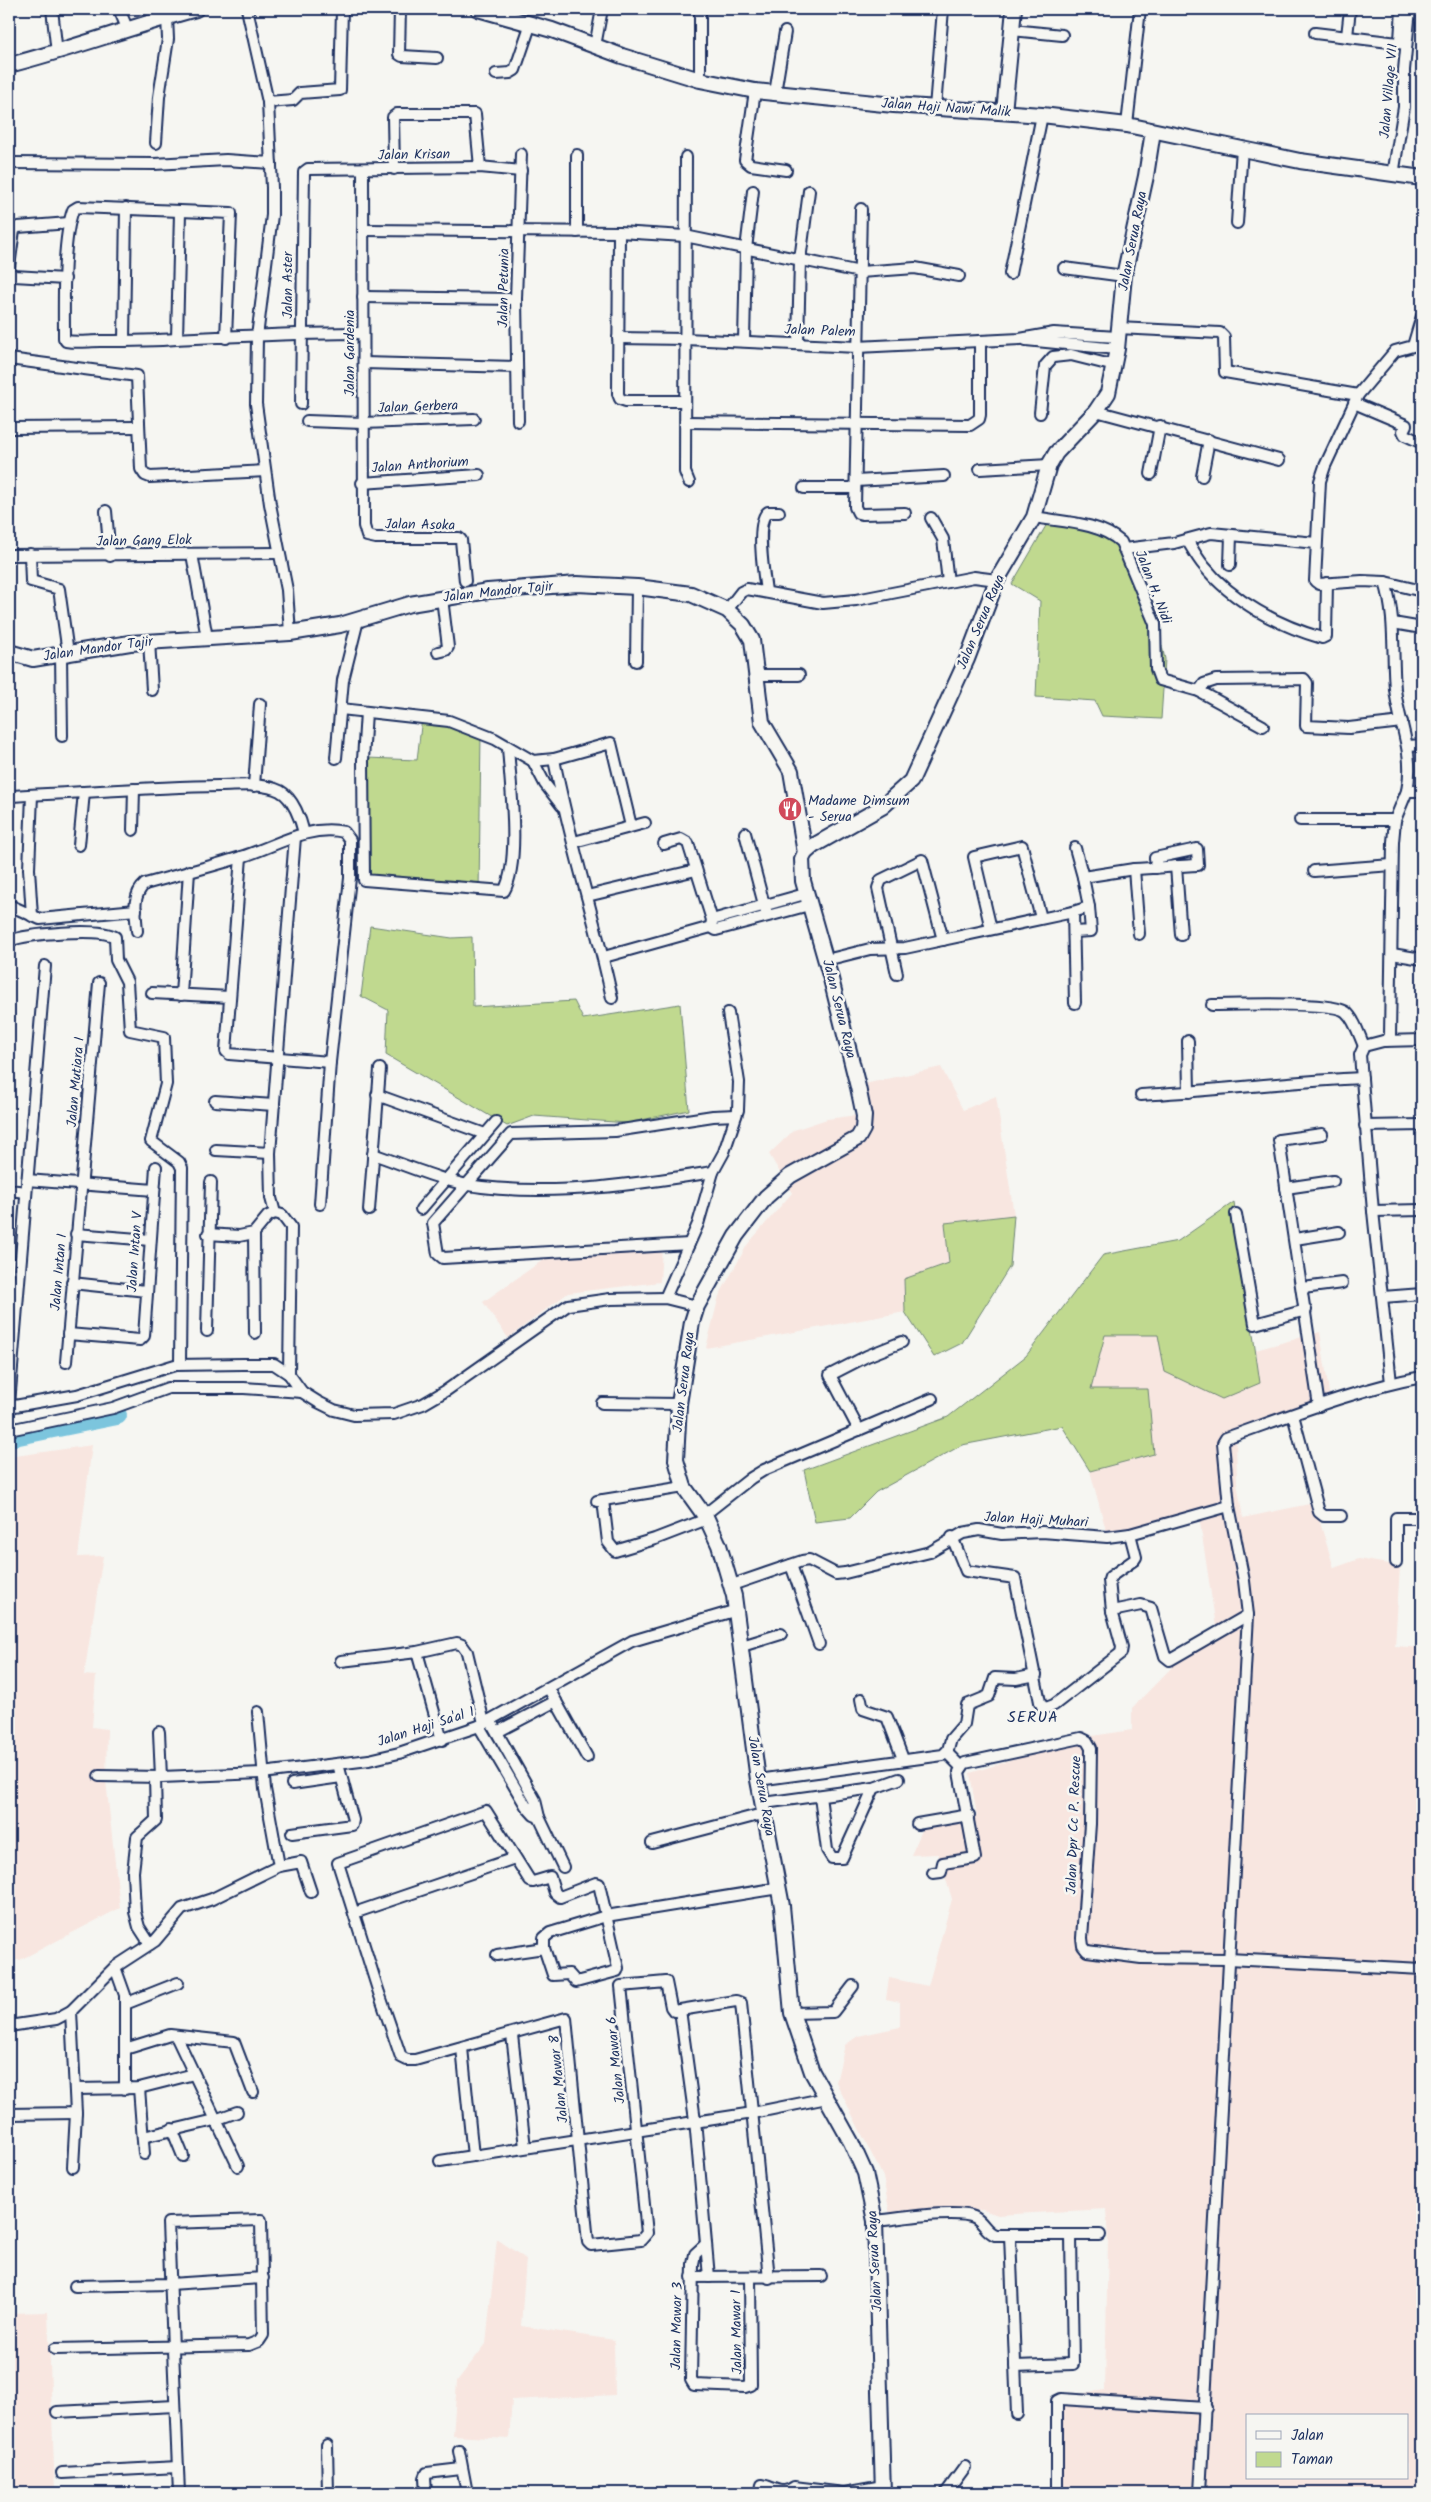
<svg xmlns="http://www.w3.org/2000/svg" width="1431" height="2502" font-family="Kalam,sans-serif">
  <rect width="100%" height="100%" fill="#f6f6f2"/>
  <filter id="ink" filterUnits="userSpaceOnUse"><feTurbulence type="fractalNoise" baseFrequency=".02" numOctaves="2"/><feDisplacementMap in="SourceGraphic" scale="10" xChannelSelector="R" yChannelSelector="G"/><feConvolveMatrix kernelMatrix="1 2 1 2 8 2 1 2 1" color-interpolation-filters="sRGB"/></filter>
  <g filter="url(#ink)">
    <g fill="#f8e6e0" fill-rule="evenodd">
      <polygon points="941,1067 963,1110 996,1096 1014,1215 945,1223 949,1263 904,1279 905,1312 706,1348 719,1296 747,1245 792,1193 769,1154 794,1130 827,1119 865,1114 860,1085"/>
      <polygon points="662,1248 660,1282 568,1293 508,1338 483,1302 553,1253"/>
      <path d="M1320,1332l11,74 -95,31 1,45 6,36 71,-15 20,65 25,-9 41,7 -5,80 27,2v845h-360l2,-97 41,-6 3,-151 -2,-30 -108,6 -15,-5 -93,5 -7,-38 -47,-95 9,-37 13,-9 42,-9v-25l-14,-3 3,-21 39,8 24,-87 -14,-45 -27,1 13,-29 53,-10 -7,-43 122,-37 40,-6v-22l44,-45 41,-30 -18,-117 -92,18 -17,-63 64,-17 -63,-65 14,-55h54l100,49 -3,-33zM1247,2416h160v62h-160z"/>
      <polygon points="92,1445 78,1557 103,1556 84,1675 96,1676 92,1727 107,1729 106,1781 120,1908 20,1960 9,1960 9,1457"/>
      <polygon points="497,2239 526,2259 521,2326 614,2340 615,2395 512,2400 509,2439 453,2436 457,2381 486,2344"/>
      <polygon points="48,2312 55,2493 9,2493 9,2313"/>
    </g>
    <g fill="#c0d98f" stroke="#6e8476">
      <polygon points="1047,524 1121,536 1154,613 1165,659 1161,719 1102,716 1095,701 1036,697 1040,601 1012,584"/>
      <polygon points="422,718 481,732 479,893 368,884 367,758 417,760"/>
      <polygon points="370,926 452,938 472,937 473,1007 574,1001 583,1019 680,1004 689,1110 627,1123 534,1116 507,1126 386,1055 388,1010 361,996"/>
      <polygon points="1234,1202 1260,1383 1222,1399 1165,1372 1158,1335 1105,1335 1091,1389 1148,1389 1154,1454 1090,1471 1062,1426 962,1445 876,1492 850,1518 815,1522 804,1470 948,1417 1026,1356 1103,1255 1178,1241"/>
      <polygon points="1014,1215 1010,1266 962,1343 934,1357 905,1312 904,1279 949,1263 945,1223"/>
    </g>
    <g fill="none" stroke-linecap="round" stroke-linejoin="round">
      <polyline stroke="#7cc5dd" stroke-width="20" points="9,1437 117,1415"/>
      <g stroke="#1b2f5e" stroke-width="14">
        <g id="street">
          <polyline points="52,9 57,53"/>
          <polyline points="119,9 127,28"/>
          <polyline points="247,9 268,102 272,188 272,215 257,337 256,404 270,504 287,590 290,633"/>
          <polyline points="400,9 399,54 402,56 437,58"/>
          <polyline points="1012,30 1062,35"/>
          <polyline points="1315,33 1406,44"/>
          <polyline points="1347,36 1350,9"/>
          <polyline points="1400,40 1402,9"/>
          <polyline points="595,46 602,9"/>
          <polyline points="496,74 510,73 515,70 531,23"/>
          <polyline points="700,80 700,13"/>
          <polyline points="755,91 745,160 751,165 786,170"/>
          <polyline points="775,93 785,32"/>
          <polyline points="268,102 293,100 300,93 340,90 342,9"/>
          <polyline points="935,108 943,9"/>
          <polyline points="1127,125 1140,9"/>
          <polyline points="156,143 159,97 168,39 167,17"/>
          <polyline points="577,155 577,232"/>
          <polyline points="686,157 685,472 689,482"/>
          <polyline points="9,163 154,164 226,160 271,163"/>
          <polyline points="363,169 364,526 367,536 376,538 459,538 461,540 465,581"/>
          <polyline points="394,169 393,117 397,114 475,114 480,167"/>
          <polyline points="1393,175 1404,107 1404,70 1410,9"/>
          <polyline points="861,209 855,507 858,513 862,514 905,513"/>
          <polyline points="1237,223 1242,148"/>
          <polyline points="363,230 619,232 685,236 860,272 915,268 959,276"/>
          <polyline points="619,232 618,394 620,399 626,401 685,401"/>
          <polyline points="9,267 14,230 18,227 69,223"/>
          <polyline points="1064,268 1124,276"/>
          <polyline points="9,271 14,276 65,279"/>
          <polyline points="1010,274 1042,115"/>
          <polyline points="363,297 516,299"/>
          <polyline points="1118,328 1220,333 1224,337 1225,372 1358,395"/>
          <path d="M226,338l5,-125 -153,-6 -5,3c-11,31 -9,93 -9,128l2,3c11,2 23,0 34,0 26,0 51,0 76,-2 63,-3 125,-6 187,-6"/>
          <polyline points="618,338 686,339 857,347 1020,339 1054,333 1117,337"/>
          <polyline points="177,339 180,212"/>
          <polyline points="1026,340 1117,349"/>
          <polyline points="124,341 126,208"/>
          <polyline points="744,341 746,249 753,191"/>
          <polyline points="798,344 800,260 809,191"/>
          <polyline points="9,359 137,376 141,469 145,475 150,477 265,471"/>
          <polyline points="364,363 517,367"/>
          <polyline points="1354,403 1406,425 1403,431 1405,435 1422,443"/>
          <polyline points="301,404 304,172 308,169 480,167 521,171"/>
          <polyline points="1096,411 1279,460"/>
          <polyline points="1040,413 1045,366 1053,357 1071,355 1115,366"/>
          <polyline points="307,421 363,423 474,419"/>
          <polyline points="518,421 516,299 521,154"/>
          <polyline points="686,422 970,425 979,419 980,415 980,342"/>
          <polyline points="9,428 138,427"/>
          <polyline points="980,469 1049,465"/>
          <polyline points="1151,474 1160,426"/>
          <polyline points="1202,476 1209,440"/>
          <polyline points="856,481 944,476"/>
          <polyline points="362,483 479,475"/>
          <polyline points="804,488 855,488"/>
          <polyline points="106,511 110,556"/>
          <path d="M1034,517c28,5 65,5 87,25l34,82 1,45 4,11 39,11 64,35"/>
          <polyline points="931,518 943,539 948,582"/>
          <path d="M1187,540c5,8 10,18 17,26 28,35 75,60 118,72l4,-2 1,-53"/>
          <polyline points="1124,549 1174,543 1211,533 1316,543"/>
          <polyline points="30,554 31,581 59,589 68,653"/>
          <polyline points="192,554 207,638"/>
          <polyline points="9,555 279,553"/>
          <polyline points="1230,565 1231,535"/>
          <polyline points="1385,582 1422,591"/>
          <path d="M766,591c-2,-14 -11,-71 2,-79h11"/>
          <polyline points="727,610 741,592 747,589 823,603 856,600 974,577 997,580"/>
          <polyline points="1393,623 1422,628"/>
          <polyline points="149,641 152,690"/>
          <polyline points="438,652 446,650 448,647 442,598"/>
          <polyline points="61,654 62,736"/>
          <polyline points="636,661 637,587"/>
          <polyline points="756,675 799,675"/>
          <polyline points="1199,691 1204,684 1216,680 1304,679 1307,683 1306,726 1349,728 1402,722"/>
          <polyline points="341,709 449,721 495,739 533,761 554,759 611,743 631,826"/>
          <path d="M366,712l-3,48 1,120 140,11c17,-29 6,-109 4,-144"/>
          <polyline points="1408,746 1422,745"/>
          <polyline points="336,758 343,680 358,620"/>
          <path d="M554,759c15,81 41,159 58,239"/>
          <polyline points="533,761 545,784 562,806"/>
          <polyline points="254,786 260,704"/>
          <path d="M1407,791c8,-39 -8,-65 -12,-102 -3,-36 1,-72 -10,-107l-23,-1 -43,3 -4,-3 5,-100 5,-15 33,-71 37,-44 18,-5 9,-30"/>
          <path d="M9,796c70,-3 140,-9 210,-10 19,0 43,-4 61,5 13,7 21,29 24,42"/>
          <polyline points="1300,820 1395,820"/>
          <polyline points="133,830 134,789"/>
          <polyline points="745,833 766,912"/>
          <polyline points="574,842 645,823"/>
          <polyline points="664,844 681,839 688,843 712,920"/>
          <polyline points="79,845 84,792"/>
          <polyline points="1075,848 1083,877"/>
          <polyline points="241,857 226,1051 229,1054 330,1062"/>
          <polyline points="1176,866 1181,935"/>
          <polyline points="1134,869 1139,934"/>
          <polyline points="1314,871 1392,865"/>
          <polyline points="587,896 696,870"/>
          <polyline points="9,905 40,919 136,910"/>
          <polyline points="1073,912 1075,1003"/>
          <polyline points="32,916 29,869 32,795"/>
          <polyline points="711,926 712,920 805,894"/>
          <polyline points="991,929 974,857 1022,846 1041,918"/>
          <path d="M137,931c-1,-16 -6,-35 8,-47 32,-9 65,-17 96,-27 33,-10 67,-33 103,-25l6,8v38l-20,184 -10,142"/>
          <polyline points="1074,932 1091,931 1089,907"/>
          <path d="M9,941c18,-7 90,-14 106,-4l1,23 11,22 3,48 34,7 2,47 -15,57 28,21 3,6 -2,196"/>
          <polyline points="1392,954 1422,959"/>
          <polyline points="604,957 711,927 716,930 809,905"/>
          <path d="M826,960l44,-11 35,-1 168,-36 16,-5 -6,-30 51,-8c21,-1 43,-3 64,-4l-1,-16 -42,9 2,10"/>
          <polyline points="897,974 878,888 881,880 922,860 943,940"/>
          <polyline points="152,993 230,997"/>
          <polyline points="181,995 189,871"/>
          <path d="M1212,1005c22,0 122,-4 134,7 9,8 13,23 18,34"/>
          <polyline points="1188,1041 1189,1092"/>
          <polyline points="1384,1041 1422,1040"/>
          <polyline points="377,1095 485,1134"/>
          <path d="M1141,1095c74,-4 147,-14 221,-17"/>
          <polyline points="215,1101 274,1105"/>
          <polyline points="1365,1126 1422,1125"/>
          <polyline points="216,1150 270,1153"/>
          <path d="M373,1154c35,12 72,29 109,33 78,9 155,-3 231,-15"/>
          <polyline points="27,1180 154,1190"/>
          <polyline points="1286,1188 1333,1181"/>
          <polyline points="9,1190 26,1192"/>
          <polyline points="421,1209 496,1122"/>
          <polyline points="369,1210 380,1069"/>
          <polyline points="1373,1211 1422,1210"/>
          <polyline points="1236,1214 1255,1324 1306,1310"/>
          <polyline points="254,1233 255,1333"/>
          <polyline points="76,1234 150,1240"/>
          <polyline points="208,1234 239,1236 254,1233 268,1216 275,1213"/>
          <polyline points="1295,1239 1339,1232"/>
          <polyline points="689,1244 443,1258 438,1254 433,1223 511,1134 615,1131 713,1116 736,1115"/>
          <polyline points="72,1283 146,1291"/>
          <polyline points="1303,1288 1342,1283"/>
          <polyline points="1383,1297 1422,1294"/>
          <polyline points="665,1298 698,1224 713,1172 724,1152 738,1110 739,1082 728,1013"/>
          <polyline points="207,1331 211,1182"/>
          <polyline points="68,1334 140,1340 144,1336 156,1167"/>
          <polyline points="66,1362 99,983"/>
          <polyline points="289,1374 291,1227 282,1215 275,1213 271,1198 270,1153 295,837"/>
          <polyline points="1391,1383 1373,1211 1360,1055 1364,1046 1387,1040 1390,1036 1393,842 1395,820 1407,791 1422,791"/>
          <polyline points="602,1403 679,1404"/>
          <polyline points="9,1404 45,966"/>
          <polyline points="1319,1406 1279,1140 1322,1134"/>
          <polyline points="9,1407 77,1395 175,1365 243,1364 274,1364 289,1374 302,1392 318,1402 334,1410 354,1415 394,1414 423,1404 447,1390 568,1305 610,1299 665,1298 697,1306"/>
          <polyline points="1293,1415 1319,1512 1324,1516 1341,1516"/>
          <polyline points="9,1430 113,1408 168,1388 244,1388 302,1392"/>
          <polyline points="859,1430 830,1375 867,1356 902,1342"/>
          <polyline points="603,1500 608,1542 615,1551 655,1539 707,1519"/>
          <polyline points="597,1501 684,1487"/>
          <polyline points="704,1515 751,1478 764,1470 932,1399"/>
          <polyline points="952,1537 966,1571 1015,1578 1040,1702 1042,1706 1046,1708 1054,1705 1121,1653 1122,1647 1112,1611 1109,1580 1110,1577 1134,1560 1136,1557 1130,1534"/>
          <polyline points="1396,1562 1396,1518 1422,1518"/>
          <polyline points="791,1565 819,1644"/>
          <polyline points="732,1585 802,1561 809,1560 836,1574 845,1573 930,1552 963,1533 979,1530 1002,1534 1042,1532 1107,1537 1130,1534 1229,1506"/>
          <polyline points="1112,1611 1141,1605 1151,1608 1165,1656 1170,1660 1248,1615"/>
          <polyline points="742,1646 781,1634"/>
          <polyline points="417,1652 442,1740"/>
          <polyline points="341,1661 417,1652 457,1643 462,1645 467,1652 484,1723"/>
          <polyline points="549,1689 587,1757"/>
          <polyline points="861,1699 863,1709 887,1717 903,1759"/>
          <polyline points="490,1720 535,1800 539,1817 563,1867"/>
          <polyline points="479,1726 526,1806 534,1815 539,1817"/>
          <polyline points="159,1732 161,1777"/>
          <polyline points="497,1732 556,1701"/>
          <polyline points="947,1753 961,1767"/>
          <polyline points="99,1776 161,1777 262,1773 369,1760 399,1753 479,1726 632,1641 737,1610"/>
          <polyline points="758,1780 943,1755 948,1750 951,1739 964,1724 967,1705 989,1696 995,1678 1016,1679 1036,1675"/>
          <polyline points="292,1784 341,1777"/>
          <polyline points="820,1796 827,1850 832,1858 842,1858 874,1788"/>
          <polyline points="764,1803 874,1788 899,1779"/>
          <polyline points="917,1824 969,1815"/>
          <polyline points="292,1833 352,1825 353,1820 338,1764"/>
          <polyline points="652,1843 766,1813"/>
          <polyline points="279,1866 301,1862 311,1892"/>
          <polyline points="933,1873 941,1872 943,1863 975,1858 959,1772 965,1763 1081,1738 1087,1741 1091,1748 1090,1824 1082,1938 1083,1946 1087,1951 1141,1958 1228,1959 1422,1969"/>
          <polyline points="354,1913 515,1858"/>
          <polyline points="150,1944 139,1927 135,1912 133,1872 137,1837 156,1820 155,1777"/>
          <polyline points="544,1948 544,1938 550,1933 606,1916 779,1888"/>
          <polyline points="497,1955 544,1948 553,1975 569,1974 576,1982 617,1971 618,1968 599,1884 596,1883 560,1897 555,1893 550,1877 533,1882 530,1881 486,1811 338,1863 379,1993 401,2057 407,2060 415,2060 566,2018 588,2242 591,2245 641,2240 647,2233 621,1986 666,1982 671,2007 674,2011 736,2001 741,2003 769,2278"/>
          <polyline points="115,1967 125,1995 125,2089"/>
          <polyline points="125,2004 178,1983"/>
          <polyline points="680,2010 695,2120 709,2277"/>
          <polyline points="792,2013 833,2012 853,1986"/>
          <polyline points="9,2026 56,2019 71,2011 115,1967 155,1941 182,1909 212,1899 279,1866 265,1789 258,1712"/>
          <polyline points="512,2035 525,2147"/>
          <polyline points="176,2036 238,2166"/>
          <polyline points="462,2048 473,2156"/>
          <polyline points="125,2049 170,2035 234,2042 253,2092"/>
          <polyline points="139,2088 144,2154"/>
          <polyline points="75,2089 139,2088 194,2074"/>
          <polyline points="9,2114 76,2113 71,2011"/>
          <polyline points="172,2129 183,2156"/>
          <polyline points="143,2137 215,2120 237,2112"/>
          <polyline points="440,2161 753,2113 827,2098"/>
          <polyline points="73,2167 76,2113"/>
          <path d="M875,2221c22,-2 81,-12 99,-4 9,4 11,14 21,18h105"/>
          <polyline points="1010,2235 1017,2414"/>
          <polyline points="706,2244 695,2254 693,2264 691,2380 694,2385 745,2387 751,2385 750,2277"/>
          <polyline points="692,2277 821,2276"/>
          <polyline points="75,2286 170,2284 263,2278"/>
          <polyline points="55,2349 249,2345 259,2341 263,2335 261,2220 168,2223 173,2348 173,2350 179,2493"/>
          <polyline points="1015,2366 1073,2364 1071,2236"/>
          <polyline points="57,2412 175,2406"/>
          <polyline points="327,2445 328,2493"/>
          <polyline points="459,2451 467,2493"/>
          <polyline points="62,2473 178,2467"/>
          <polyline points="426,2493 425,2478 427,2473 461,2469"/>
          <path d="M760,2493l2,-8c11,2 21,11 32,2l50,6 39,-7"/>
          <polyline points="946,2493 965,2467"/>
          <polyline points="1057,2493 1057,2401 1061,2399 1206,2408"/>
          <path d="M1200,2493l48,-878 -4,-34 -15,-75 -6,-63 3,-5c63,-22 131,-49 196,-61"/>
        </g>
      </g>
      <g stroke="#1b2f5e" stroke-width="18">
        <g id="secondary">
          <polyline points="478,9 552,30 622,56 700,80 755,91 894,105 1042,115 1127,125 1300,161 1422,178"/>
          <path d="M9,65c63,-16 124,-39 187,-56"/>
          <polyline points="1004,112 1014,9"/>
          <polyline points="9,652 33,659 130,643 290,633 340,625 410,604 488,591 577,584 637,587 691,594 727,610 743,625 752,640 762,722 791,771 805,853"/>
          <polyline points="883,2493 875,2221 865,2173 851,2142 812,2072 792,2013 782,1906 758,1780 734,1596 719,1545 707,1519 684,1487 676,1460 679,1404 692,1322 697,1306 736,1236 766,1197 790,1176 858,1138 863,1129 864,1116 858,1087 831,979 803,881 802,859 805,853 813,846 882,807 911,781 967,659 997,580 1034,517 1049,465 1056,453 1096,411 1108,393 1117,349 1124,276 1146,176 1153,131"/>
        </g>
      </g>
      <use href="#street" stroke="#f6f6f2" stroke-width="10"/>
      <use href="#secondary" stroke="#f6f6f2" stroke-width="14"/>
    </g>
  </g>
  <defs>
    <g id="restaurant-disc" transform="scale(1.25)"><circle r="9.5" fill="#d1495b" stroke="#f6f6f2"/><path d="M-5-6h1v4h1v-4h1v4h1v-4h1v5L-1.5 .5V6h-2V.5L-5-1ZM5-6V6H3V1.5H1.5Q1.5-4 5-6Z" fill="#fff"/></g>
  </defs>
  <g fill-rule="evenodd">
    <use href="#restaurant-disc" x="790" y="809"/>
  </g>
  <g text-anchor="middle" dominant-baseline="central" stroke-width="5" stroke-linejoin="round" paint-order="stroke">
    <g font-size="14" fill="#1b2f5e" stroke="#f6f6f2">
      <text transform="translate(1389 91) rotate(-85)">Jalan Village VII</text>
      <text transform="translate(946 108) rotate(4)">Jalan Haji Nawi Malik</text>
      <text transform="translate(414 155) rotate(-1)">Jalan Krisan</text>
      <text transform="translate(1133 241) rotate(-79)">Jalan Serua Raya</text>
      <text transform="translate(288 285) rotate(-90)">Jalan Aster</text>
      <text transform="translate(504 288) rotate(-89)">Jalan Petunia</text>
      <text transform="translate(820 331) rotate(2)">Jalan Palem</text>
      <text transform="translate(350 353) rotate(-90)">Jalan Gardenia</text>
      <text transform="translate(418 407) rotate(-2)">Jalan Gerbera</text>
      <text transform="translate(420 465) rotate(-4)">Jalan Anthorium</text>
      <text transform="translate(420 525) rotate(1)">Jalan Asoka</text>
      <text transform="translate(144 541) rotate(-1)">Jalan Gang Elok</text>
      <text transform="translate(1153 587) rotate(69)">Jalan H. Nidi</text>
      <text transform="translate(498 592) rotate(-6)">Jalan Mandor Tajir</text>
      <text transform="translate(981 622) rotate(-67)">Jalan Serua Raya</text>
      <text transform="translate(98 649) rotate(-8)">Jalan Mandor Tajir</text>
      <text transform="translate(839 1009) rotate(76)">Jalan Serua Raya</text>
      <text transform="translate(76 1082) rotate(-85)">Jalan Mutiara I</text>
      <text transform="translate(135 1252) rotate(-86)">Jalan Intan V</text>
      <text transform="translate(59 1272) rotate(-85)">Jalan Intan I</text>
      <text transform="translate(684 1382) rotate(-83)">Jalan Serua Raya</text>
      <text transform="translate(1036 1520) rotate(3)">Jalan Haji Muhari</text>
      <text transform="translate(426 1727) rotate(-18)">Jalan Haji Sa'al 1</text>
      <text transform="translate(761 1786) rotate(80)">Jalan Serua Raya</text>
      <text transform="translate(1074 1825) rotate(-88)">Jalan Dpr Cc P. Rescue</text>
      <text transform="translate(616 2060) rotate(-96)">Jalan Mawar 6</text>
      <text transform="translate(559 2079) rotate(-96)">Jalan Mawar 8</text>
      <text transform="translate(875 2261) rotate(-93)">Jalan Serua Raya</text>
      <text transform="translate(677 2326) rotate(-89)">Jalan Mawar 3</text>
      <text transform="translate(737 2332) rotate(-91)">Jalan Mawar 1</text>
    </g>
    <g font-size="14" fill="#1b2f5e" stroke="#f6f6f2" text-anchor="start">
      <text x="808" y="801">Madame Dimsum<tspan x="808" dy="16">- Serua</tspan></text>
    </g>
    <g font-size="16" letter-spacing="1" fill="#1b2f5e" stroke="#f6f6f2">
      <text x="1033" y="1717">SERUA</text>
    </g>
  </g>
  <rect width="1431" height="2502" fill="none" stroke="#f6f6f2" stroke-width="30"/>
  <rect x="15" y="15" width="1401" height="2472" fill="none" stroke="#1b2f5e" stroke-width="2" filter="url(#ink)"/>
  <rect x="1246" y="2414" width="162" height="65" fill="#f6f6f2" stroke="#9ea6b7"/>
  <rect x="1256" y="2431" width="25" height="8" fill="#f6f6f2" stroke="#9ea6b7"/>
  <text x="1291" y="2440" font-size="15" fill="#1b2f5e">Jalan</text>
  <rect x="1256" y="2452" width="25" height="15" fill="#c0d98f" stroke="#9ea6b7"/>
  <text x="1291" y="2464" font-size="15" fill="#1b2f5e">Taman</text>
</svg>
